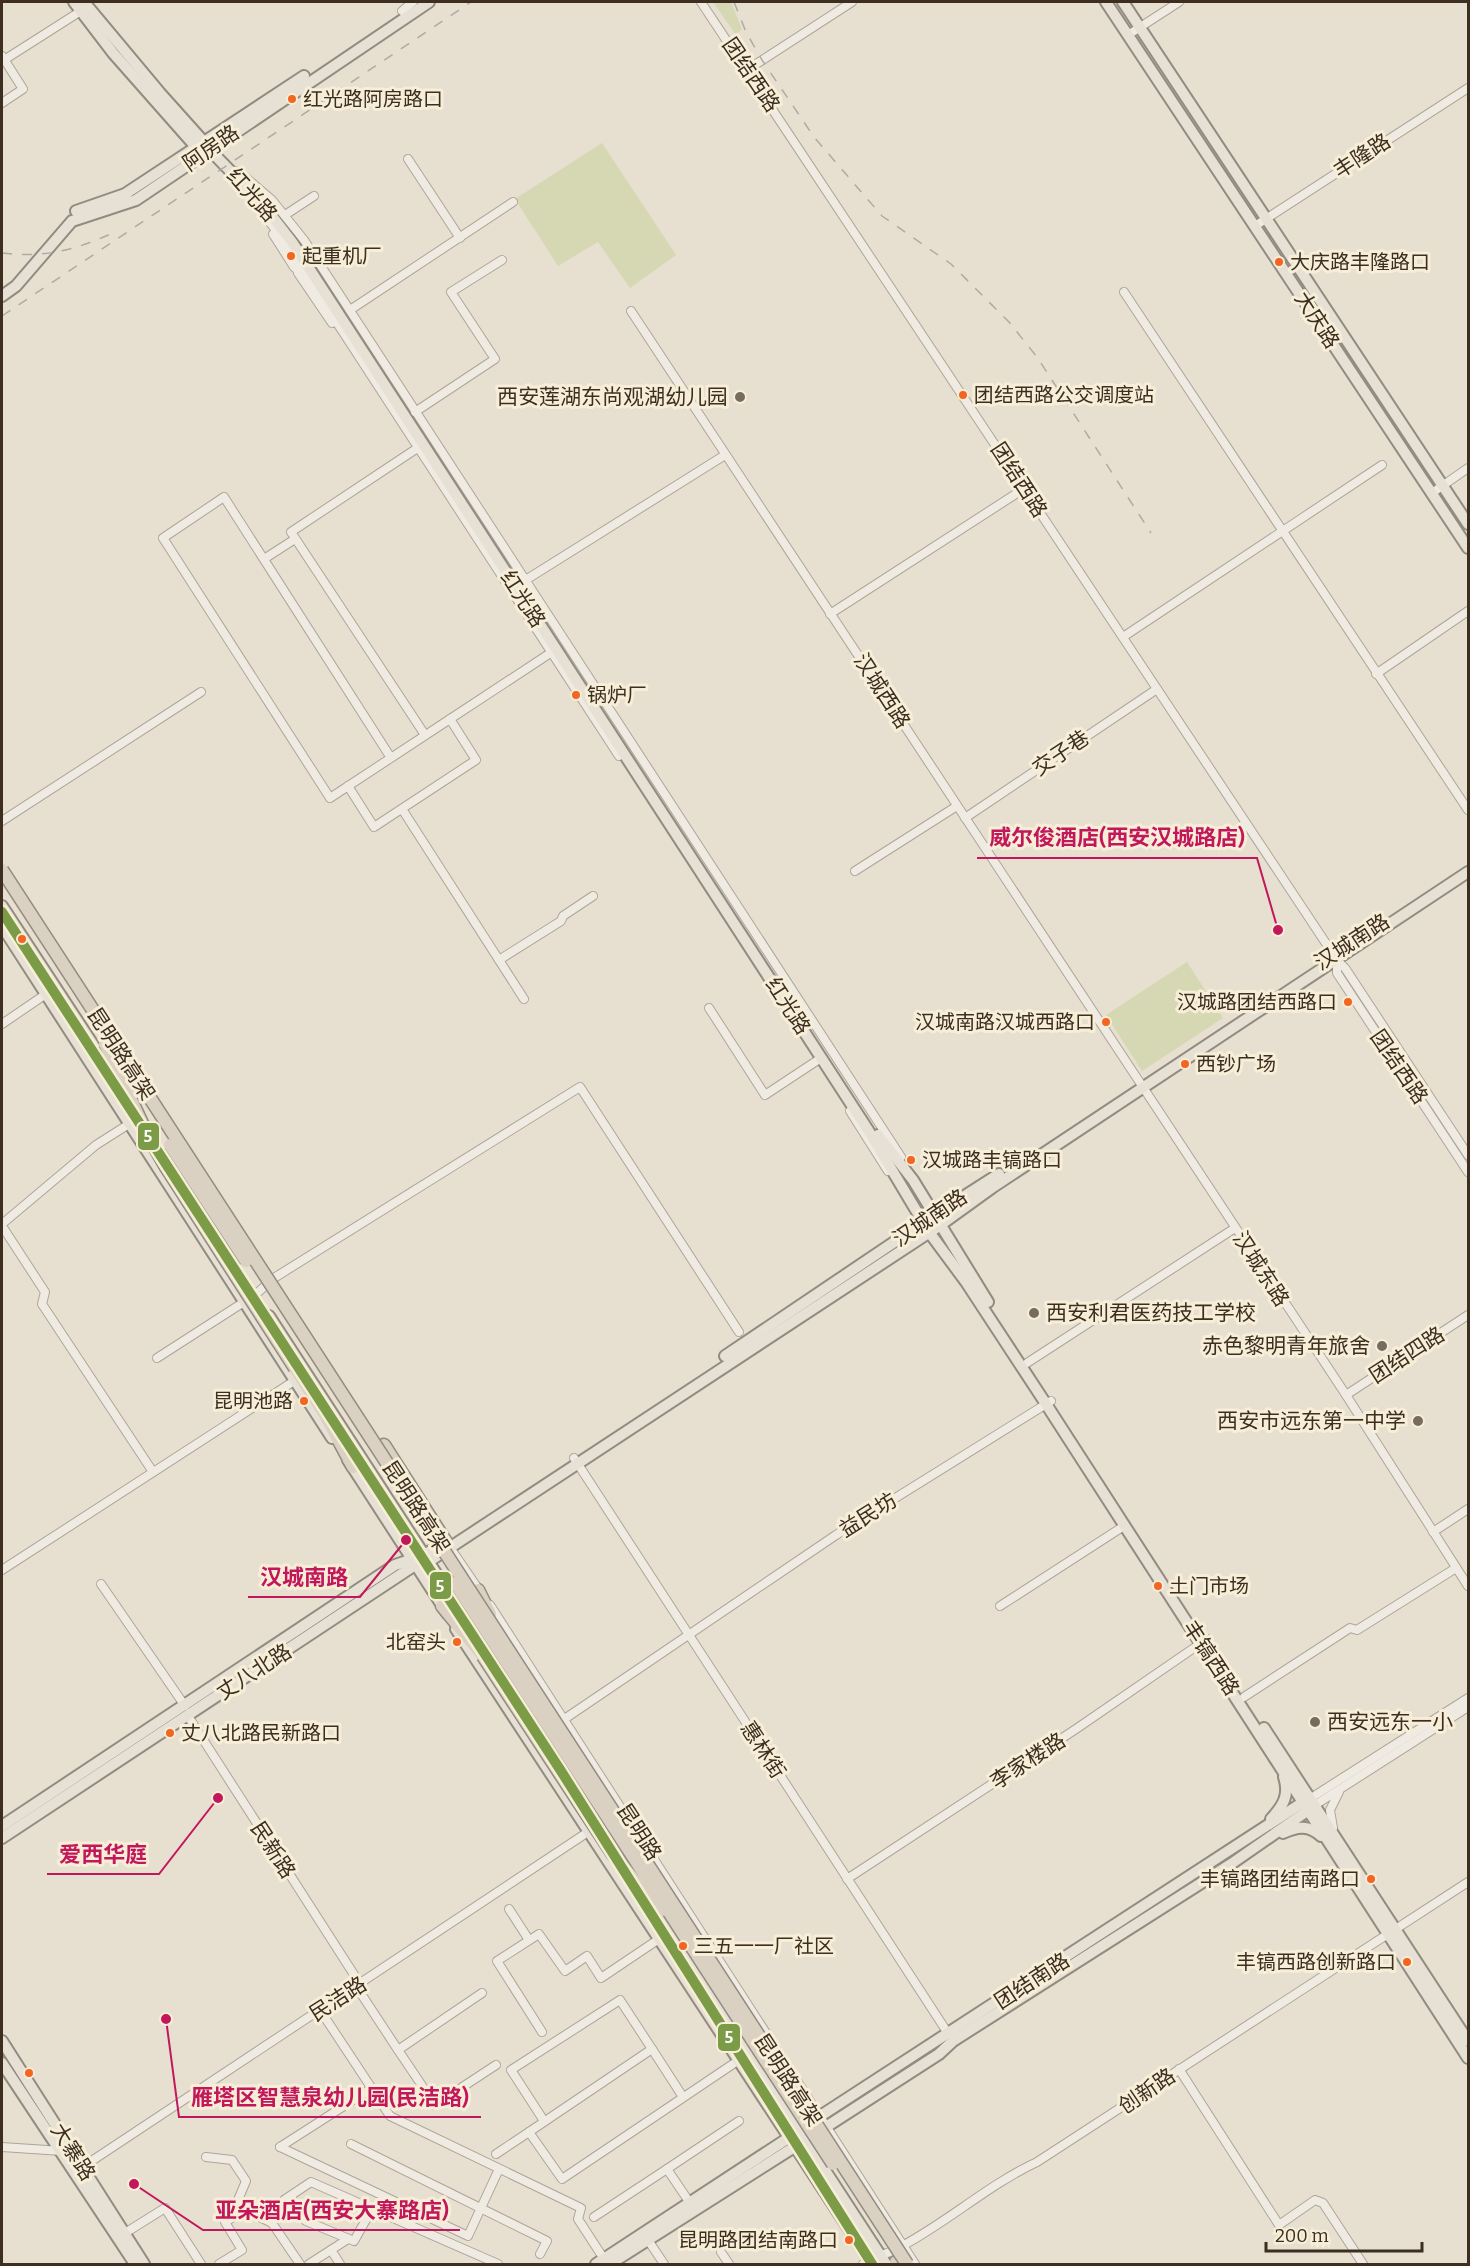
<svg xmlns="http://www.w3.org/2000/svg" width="1470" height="2266" font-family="Bitter,'Noto Sans SC',serif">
  <rect width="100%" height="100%" fill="#e7e0d1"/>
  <g fill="#d6d7b3">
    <polygon points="713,2 731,2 742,29 736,35"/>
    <polygon points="602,143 676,255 630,288 598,242 558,266 515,199"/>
    <polygon points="1187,962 1223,1018 1142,1071 1106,1015"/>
  </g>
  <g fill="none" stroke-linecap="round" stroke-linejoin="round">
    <g stroke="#ada599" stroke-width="10">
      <g id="minor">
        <polyline points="701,2 1337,960 1345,968 1468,1155"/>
        <polyline points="402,11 413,2"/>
        <polyline points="1128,35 1179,2"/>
        <polyline points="2,56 23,89 2,103"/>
        <polyline points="4,60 84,9"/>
        <polyline points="747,70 852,2"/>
        <polyline points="408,159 460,238"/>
        <polyline points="238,171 272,200 304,240 901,1157"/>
        <polyline points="255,202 285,243 619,756"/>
        <polyline points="285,215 314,196"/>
        <polyline points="1255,226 1468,88"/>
        <polyline points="273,234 294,267 303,275"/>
        <polyline points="298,273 332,323"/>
        <polyline points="1124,292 1468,810"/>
        <polyline points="350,310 513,202"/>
        <polyline points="631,311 1346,1395 1468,1586"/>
        <polyline points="415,412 495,359 451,292 502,260"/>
        <polyline points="422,445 291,532 425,735"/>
        <polyline points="1432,493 1468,468"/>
        <polyline points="264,559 295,539"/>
        <polyline points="524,581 725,455"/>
        <polyline points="830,614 1025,488"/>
        <polyline points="1123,637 1382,465"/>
        <polyline points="1376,674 1468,611"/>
        <path d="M391,758l-167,-261 -61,41 167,260c75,-49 150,-99 225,-148"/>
        <polyline points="348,786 374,827 476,760 450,719"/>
        <polyline points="402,809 524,999"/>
        <polyline points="965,818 1157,689"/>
        <polyline points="2,821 201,692"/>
        <polyline points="855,871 957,806"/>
        <polyline points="499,960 561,921 563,916 593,896"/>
        <polyline points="1337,960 1337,973 1468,1172"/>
        <polyline points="709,1008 765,1095 821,1058"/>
        <polyline points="2,1024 46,994"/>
        <polyline points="850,1111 888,1171"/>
        <polyline points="2,1224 96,1145 129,1124"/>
        <polyline points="2,1226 45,1292 42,1304 153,1472"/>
        <polyline points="255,1295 274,1278 580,1087 739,1332"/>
        <polyline points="157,1358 244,1302"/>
        <polyline points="1027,1363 1235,1228"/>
        <polyline points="1346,1395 1468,1315"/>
        <polyline points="574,1458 949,2035"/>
        <polyline points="1433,1532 1468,1509"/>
        <polyline points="447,1543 481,1593"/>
        <polyline points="2,1570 294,1381"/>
        <polyline points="101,1584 185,1706"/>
        <polyline points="490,1605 915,2264"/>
        <polyline points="1000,1606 1124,1526"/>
        <polyline points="1244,1697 1350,1628 1357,1630 1456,1568"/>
        <polyline points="188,1716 360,1984"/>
        <polyline points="563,1720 836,1535 1051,1401"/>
        <polyline points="1311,1798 1468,1698"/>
        <polyline points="1315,1805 1468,1707"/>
        <polyline points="1333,1828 1330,1810 1339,1792"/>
        <polyline points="847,1879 1076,1729 1207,1639"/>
        <polyline points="509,1909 529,1940"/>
        <polyline points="356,1986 398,2050 482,1993"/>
        <polyline points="320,2010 390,2116 581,2208 578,2219 604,2259"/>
        <polyline points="542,2032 497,1961 539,1934 565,1971 587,1956 601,1978 659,1939"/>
        <polyline points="398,2050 435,2105 496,2065"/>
        <polyline points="1179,2069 1279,2225 1315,2200 1323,2203 1363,2264"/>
        <polyline points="683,2097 652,2049 529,2132 562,2179 739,2060"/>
        <polyline points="544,2121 511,2070 620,2000 652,2049"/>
        <polyline points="351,2144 547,2241 540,2254"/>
        <polyline points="2,2147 62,2151"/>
        <polyline points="280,2147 468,2236 499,2169"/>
        <polyline points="280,2147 372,2088"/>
        <polyline points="496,2154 529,2132"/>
        <polyline points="206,2157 232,2160 246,2181 238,2200 245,2210"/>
        <polyline points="667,2169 739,2121"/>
        <polyline points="78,2170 591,1830"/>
        <polyline points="594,2217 667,2169 690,2203"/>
        <polyline points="306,2221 354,2241 372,2209"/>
        <polyline points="272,2223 284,2200 311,2182 498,2264"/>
        <polyline points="125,2233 165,2208 201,2264"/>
        <polyline points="648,2240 664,2264"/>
        <polyline points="331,2250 340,2264"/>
        <polyline points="721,2252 729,2264"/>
        <polyline points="219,2264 242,2250 225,2222 245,2210 272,2223 300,2264"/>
        <polyline points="309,2264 348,2239"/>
        <path d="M863,2264c13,-8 28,-11 41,-19 46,-25 86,-61 133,-83l431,-280"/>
      </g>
    </g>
    <g stroke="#928b80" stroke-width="14">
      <g id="major">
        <polyline points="74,2 113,53 196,147 209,149 265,207 292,242 868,1130 929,1232 966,1282 1046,1404 1468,2058"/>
        <polyline points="84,2 160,93 203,141 214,147"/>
        <polyline points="1106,2 1468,548"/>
        <polyline points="1123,2 1468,524"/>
        <polyline points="76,211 125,194 304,76"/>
        <polyline points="2,296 16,286 72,221 136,200 429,2"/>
        <polyline points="2,906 122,1089"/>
        <polyline points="2,926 332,1438"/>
        <polyline points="878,1135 913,1180 988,1302"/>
        <polyline points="269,1316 504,1678"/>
        <polyline points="725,1356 924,1222 999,1174"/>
        <polyline points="348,1460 447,1613"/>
        <polyline points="456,1629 872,2264"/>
        <polyline points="1264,1728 1468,2041"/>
        <path d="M1271,1819c12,-13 19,-24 13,-42"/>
        <polyline points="2,1826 395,1565 424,1555 442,1544"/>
        <path d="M1283,1833c15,-7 26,-8 38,3"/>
        <polyline points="2,1838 415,1565 428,1562 939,1226 993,1187 1468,872"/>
        <polyline points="652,1905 886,2264"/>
        <polyline points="2,2041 144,2264"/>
        <polyline points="2,2063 135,2264"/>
        <polyline points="808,2124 1308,1799"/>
        <polyline points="815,2134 939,2054 953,2041 1231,1864 1313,1807"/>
        <polyline points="596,2264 793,2135"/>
        <polyline points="610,2264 799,2144"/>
      </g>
    </g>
    <g stroke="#928b80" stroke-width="15">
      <g id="highway">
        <polyline points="295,1368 324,1413 353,1467"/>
        <polyline points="384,1445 446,1542"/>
        <polyline points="478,1590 490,1614"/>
        <polyline points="442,1606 483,1656"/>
        <polyline points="896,2262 898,2264"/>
      </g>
    </g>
    <use href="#minor" stroke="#efebe3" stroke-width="8"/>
    <use href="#major" stroke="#e6e1d4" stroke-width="10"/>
    <use href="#highway" stroke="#dad1c2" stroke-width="12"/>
    <g stroke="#afaaa2" stroke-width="1.5" stroke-dasharray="10 10" stroke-linecap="butt">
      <polyline points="734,2 746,32 762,60 814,137 882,216 951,264 1009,322 1037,357 1151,533"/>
      <path d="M2,253c45,5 74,-3 115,-22"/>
      <polyline points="2,316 471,2"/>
    </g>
    <g stroke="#928b80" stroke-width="15" stroke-linecap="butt">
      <g id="highway-bridge">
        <polyline points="2,870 907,2264"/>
        <polyline points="105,1044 146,1132 166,1167 295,1368"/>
        <polyline points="170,1145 246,1261"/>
        <polyline points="455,1583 833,2164"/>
        <polyline points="483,1656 612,1853 660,1911"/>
      </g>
    </g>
    <use href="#highway-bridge" stroke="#dad1c2" stroke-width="12"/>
    <g stroke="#f7eed8" stroke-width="15">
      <polyline id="metro-1" points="2,912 561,1771 872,2264"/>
    </g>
    <use href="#metro-1" stroke="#7c9b46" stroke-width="10"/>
  </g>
  <g fill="#f26522" stroke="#f7eed8" stroke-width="2">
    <circle cx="292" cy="99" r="5"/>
    <circle cx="291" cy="256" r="5"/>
    <circle cx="1279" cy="262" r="5"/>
    <circle cx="963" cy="395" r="5"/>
    <circle cx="576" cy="695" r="5"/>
    <circle cx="22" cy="939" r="5"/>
    <circle cx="1348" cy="1002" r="5"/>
    <circle cx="1106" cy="1022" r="5"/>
    <circle cx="1185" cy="1064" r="5"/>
    <circle cx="911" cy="1160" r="5"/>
    <circle cx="304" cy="1401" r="5"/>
    <circle cx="1158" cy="1586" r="5"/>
    <circle cx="457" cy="1642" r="5"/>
    <circle cx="170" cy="1733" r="5"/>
    <circle cx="1371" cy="1879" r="5"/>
    <circle cx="683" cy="1946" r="5"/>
    <circle cx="1407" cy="1962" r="5"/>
    <circle cx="29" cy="2073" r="5"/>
    <circle cx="849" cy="2240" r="5"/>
  </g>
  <g fill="#786c5e" stroke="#f7eed8" stroke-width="2">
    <circle cx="740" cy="397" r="6"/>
    <circle cx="1034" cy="1313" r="6"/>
    <circle cx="1382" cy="1346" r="6"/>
    <circle cx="1418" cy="1421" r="6"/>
    <circle cx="1315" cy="1722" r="6"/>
  </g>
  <g text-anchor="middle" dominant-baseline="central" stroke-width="6" stroke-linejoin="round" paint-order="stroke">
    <g font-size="20" fill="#3d2e20" stroke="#f7eed8" text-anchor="start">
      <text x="303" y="99">红光路阿房路口</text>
      <text x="302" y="256">起重机厂</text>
      <text x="1290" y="262">大庆路丰隆路口</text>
      <text x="974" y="395">团结西路公交调度站</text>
      <text x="587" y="695">锅炉厂</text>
      <text x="1337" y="1002" text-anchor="end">汉城路团结西路口</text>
      <text x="1095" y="1022" text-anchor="end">汉城南路汉城西路口</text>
      <text x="1196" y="1064">西钞广场</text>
      <text x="922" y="1160">汉城路丰镐路口</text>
      <text x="293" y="1401" text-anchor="end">昆明池路</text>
      <text x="1169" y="1586">土门市场</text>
      <text x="446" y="1642" text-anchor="end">北窑头</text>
      <text x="181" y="1733">丈八北路民新路口</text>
      <text x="1360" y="1879" text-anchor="end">丰镐路团结南路口</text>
      <text x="694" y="1946">三五一一厂社区</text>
      <text x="1396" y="1962" text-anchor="end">丰镐西路创新路口</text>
      <text x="838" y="2240" text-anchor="end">昆明路团结南路口</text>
    </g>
    <g font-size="21" fill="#3d2e20" stroke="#f7eed8">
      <text transform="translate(751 75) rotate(56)">团结西路</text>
      <text transform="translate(211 148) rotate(-35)">阿房路</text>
      <text transform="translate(1362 156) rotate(-33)">丰隆路</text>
      <text transform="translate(252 195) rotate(48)">红光路</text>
      <text transform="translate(1317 320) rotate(57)">大庆路</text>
      <text transform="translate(1019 480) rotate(57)">团结西路</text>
      <text transform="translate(523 599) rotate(57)">红光路</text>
      <text transform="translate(882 691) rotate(57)">汉城西路</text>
      <text transform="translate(1061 753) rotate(-34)">交子巷</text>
      <text transform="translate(1352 942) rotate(-33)">汉城南路</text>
      <text transform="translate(788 1006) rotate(57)">红光路</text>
      <text transform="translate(121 1054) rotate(57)">昆明路高架</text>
      <text transform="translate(1399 1067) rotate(56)">团结西路</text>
      <text transform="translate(930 1218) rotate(-34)">汉城南路</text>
      <text transform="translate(1261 1269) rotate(57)">汉城东路</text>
      <text transform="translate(1407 1355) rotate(-33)">团结四路</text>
      <text transform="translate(416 1507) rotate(57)">昆明路高架</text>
      <text transform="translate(868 1515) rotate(-32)">益民坊</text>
      <text transform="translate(1211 1658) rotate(57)">丰镐西路</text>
      <text transform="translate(254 1672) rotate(-33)">丈八北路</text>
      <text transform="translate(763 1750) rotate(57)">惠林街</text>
      <text transform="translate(1028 1761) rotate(-33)">李家楼路</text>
      <text transform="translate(639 1832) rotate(57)">昆明路</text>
      <text transform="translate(273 1850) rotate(57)">民新路</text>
      <text transform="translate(1032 1981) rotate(-33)">团结南路</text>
      <text transform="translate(338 1999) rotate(-33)">民洁路</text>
      <text transform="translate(788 2080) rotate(57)">昆明路高架</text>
      <text transform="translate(1147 2091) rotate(-34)">创新路</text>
      <text transform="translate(73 2152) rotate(58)">大寨路</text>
    </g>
    <g font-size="21" fill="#3d2e20" stroke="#f7eed8" text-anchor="end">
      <text x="728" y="397">西安莲湖东尚观湖幼儿园</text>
      <text x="1046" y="1313" text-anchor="start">西安利君医药技工学校</text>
      <text x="1370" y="1346">赤色黎明青年旅舍</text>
      <text x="1406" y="1421">西安市远东第一中学</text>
      <text x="1327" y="1722" text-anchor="start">西安远东一小</text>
    </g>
  </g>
  <path fill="none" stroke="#c2185b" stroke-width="2" d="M1278 930L1257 858H977M406 1540L360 1597H248M218 1798L159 1874H47M166 2019L179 2117H481M134 2184L203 2230H460"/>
  <g fill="#c2185b" stroke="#f7eed8" stroke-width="2">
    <circle cx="1278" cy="930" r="6"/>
    <circle cx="406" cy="1540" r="6"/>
    <circle cx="218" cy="1798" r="6"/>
    <circle cx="166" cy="2019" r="6"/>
    <circle cx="134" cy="2184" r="6"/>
  </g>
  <g font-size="22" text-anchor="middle" font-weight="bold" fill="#c2185b" stroke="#f7eed8" stroke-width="6" stroke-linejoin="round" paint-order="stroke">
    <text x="1117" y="845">威尔俊酒店(西安汉城路店)</text>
    <text x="304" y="1585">汉城南路</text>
    <text x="103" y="1862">爱西华庭</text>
    <text x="330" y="2105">雁塔区智慧泉幼儿园(民洁路)</text>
    <text x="332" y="2218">亚朵酒店(西安大寨路店)</text>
  </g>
  <g stroke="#f7eed8" stroke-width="2">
    <rect x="137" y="1122" width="23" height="29" rx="6" fill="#7c9b46"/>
    <rect x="429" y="1571" width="23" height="29" rx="6" fill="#7c9b46"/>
    <rect x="717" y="2023" width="24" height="29" rx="6" fill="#7c9b46"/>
  </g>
  <g font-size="16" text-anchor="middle" font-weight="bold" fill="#fff">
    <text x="148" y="1142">5</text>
    <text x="440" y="1592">5</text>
    <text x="729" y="2043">5</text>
  </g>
  <rect width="1470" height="2266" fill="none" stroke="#3d2e20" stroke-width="6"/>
  <path d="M1266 2242v9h156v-9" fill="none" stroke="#3d2e20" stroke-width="3"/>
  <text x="1275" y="2242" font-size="18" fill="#3d2e20" stroke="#f7eed8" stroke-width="4.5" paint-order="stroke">200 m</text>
</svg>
